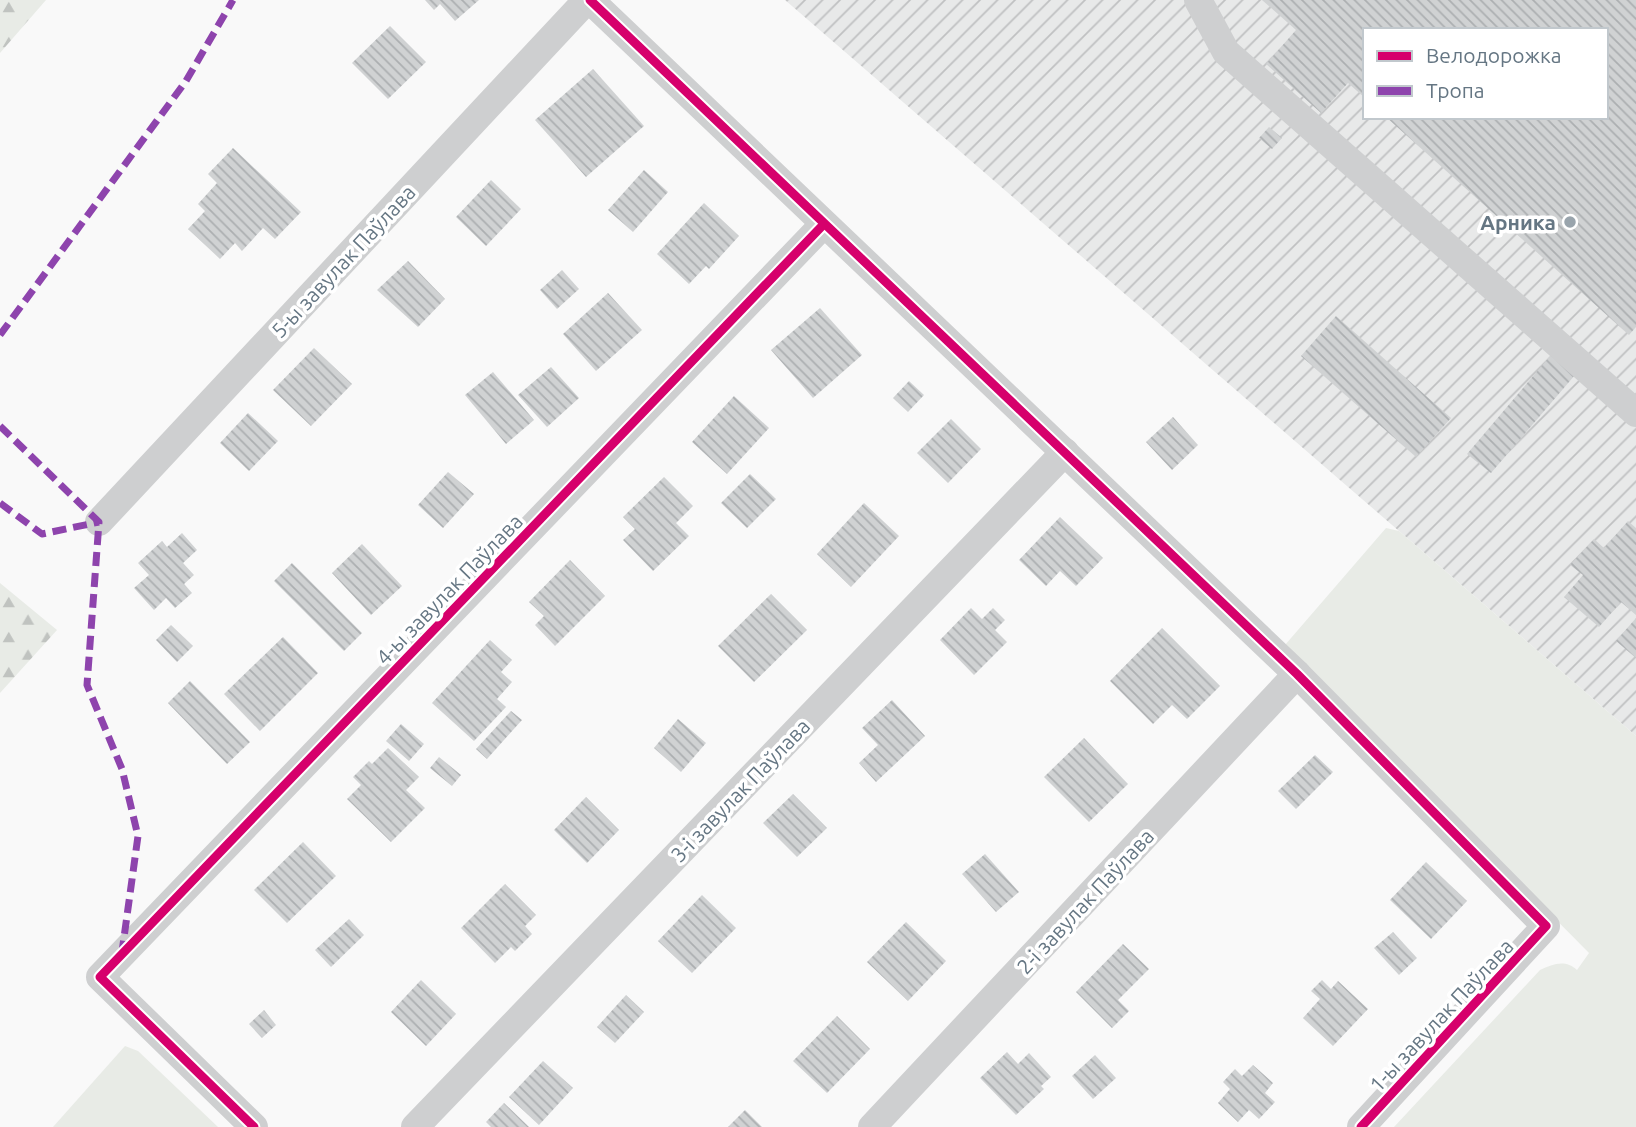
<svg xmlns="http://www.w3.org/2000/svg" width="1636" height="1127" font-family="Ubuntu,sans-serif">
  <defs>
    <pattern id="industrial-furrows" width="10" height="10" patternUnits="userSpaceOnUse" patternTransform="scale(1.75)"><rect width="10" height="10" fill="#e8e9e9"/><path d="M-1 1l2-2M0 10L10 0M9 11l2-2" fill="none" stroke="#c0c1c2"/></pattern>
    <pattern id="forest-firs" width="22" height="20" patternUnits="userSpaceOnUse" patternTransform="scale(1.75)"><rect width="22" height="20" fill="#e8ebe6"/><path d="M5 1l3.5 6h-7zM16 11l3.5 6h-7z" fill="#c0c3c0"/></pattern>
    <pattern id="building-back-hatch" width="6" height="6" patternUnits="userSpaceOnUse" patternTransform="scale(1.75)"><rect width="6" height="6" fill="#d0d2d3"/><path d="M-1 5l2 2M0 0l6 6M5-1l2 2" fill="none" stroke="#acafb1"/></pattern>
  </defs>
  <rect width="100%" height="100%" fill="#f9f9f9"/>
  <path fill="url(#industrial-furrows)" fill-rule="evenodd" d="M785,0h851v736l-237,-205zM1365,30h241v87h-241z"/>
  <g fill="#e8ebe6">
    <path d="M1386,528l13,3 237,205v391h-242l146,-157c13,-6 25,-11 37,0l12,-17 -304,-308z"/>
    <polygon points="125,1046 138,1051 218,1127 53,1127"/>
  </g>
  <g fill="url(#forest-firs)">
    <polygon points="0,0 46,0 0,53"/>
    <polygon points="0,583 57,630 0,693"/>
  </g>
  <g fill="url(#building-back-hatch)">
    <polygon points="425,0 479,0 455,21 440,4 434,10"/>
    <polygon points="1262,0 1636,0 1636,327 1629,335 1386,117 1606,117 1606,30 1365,30 1365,98 1348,83 1321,113 1266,64 1296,30"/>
    <polygon points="390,26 426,62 388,99 352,63"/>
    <polygon points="593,69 644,126 586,177 535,120"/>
    <polygon points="1269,127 1282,138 1272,149 1259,138"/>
    <polygon points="233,148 301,212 275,239 263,228 242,251 235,243 220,259 188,229 205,211 198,204 217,183 208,174"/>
    <polygon points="644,170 668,192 633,232 608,210"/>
    <polygon points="491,180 521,209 486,246 456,217"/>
    <polygon points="704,203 739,236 709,269 706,266 689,284 657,254"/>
    <polygon points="408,261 445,299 418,327 377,290"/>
    <polygon points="562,270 579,289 557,309 540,290"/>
    <polygon points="608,293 642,330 596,371 563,334"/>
    <polygon points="820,308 862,355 813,398 771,350"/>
    <polygon points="1336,316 1451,418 1416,457 1301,356"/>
    <polygon points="314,348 352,384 311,426 273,390"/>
    <polygon points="1551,355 1575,375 1491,473 1467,454"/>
    <polygon points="551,367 579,398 547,427 518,395"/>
    <polygon points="493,372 534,420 506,444 465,395"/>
    <polygon points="909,381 924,395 908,412 893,398"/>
    <polygon points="734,396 769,428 727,474 692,442"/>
    <polygon points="248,413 278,441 249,471 220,443"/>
    <polygon points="1173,417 1198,445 1172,470 1146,442"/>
    <polygon points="951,419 981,449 948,483 917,453"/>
    <polygon points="448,472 474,494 443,528 418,505"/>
    <polygon points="750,474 776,499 747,528 721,503"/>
    <polygon points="664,477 693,506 676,523 689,536 653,571 623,540 635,529 623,517"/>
    <polygon points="864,503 899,536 851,587 817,554"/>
    <polygon points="1060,517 1103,558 1076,586 1060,571 1046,586 1019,560"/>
    <polygon points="1628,521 1636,528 1636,615 1621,602 1599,627 1564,597 1583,575 1570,565 1594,539 1604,548"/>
    <polygon points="182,533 197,550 183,563 194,575 184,584 192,593 175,608 166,598 154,610 134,588 149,575 138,563 162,541 167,547"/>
    <polygon points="362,544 402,586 371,615 332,573"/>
    <polygon points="570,560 605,596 555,646 535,625 544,616 529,602"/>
    <polygon points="292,563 362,633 344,651 274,581"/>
    <polygon points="771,594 807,630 754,682 718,646"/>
    <polygon points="971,608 982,619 993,608 1005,620 995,630 1007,642 974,675 940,640"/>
    <polygon points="1636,618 1636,658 1616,641"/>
    <polygon points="171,625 193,646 177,662 156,640"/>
    <polygon points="1162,628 1220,686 1187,719 1172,705 1153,724 1110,681"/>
    <polygon points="283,637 318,673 260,731 224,694"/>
    <polygon points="490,640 512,660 501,672 512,682 497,699 506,707 474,741 432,703"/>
    <polygon points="190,681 250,742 227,764 168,703"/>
    <polygon points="892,700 925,736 876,782 859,763 878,745 862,728"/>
    <polygon points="511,711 522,720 487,759 476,749"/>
    <polygon points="678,719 706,743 681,772 654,748"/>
    <polygon points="401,724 424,744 409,761 386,741"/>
    <polygon points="1084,738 1128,784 1089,822 1044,777"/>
    <polygon points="388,748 419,777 406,790 425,808 391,842 347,799 361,785 353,777 369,761 372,764"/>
    <polygon points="1315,755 1333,772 1296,809 1278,791"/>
    <polygon points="439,757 461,775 452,786 430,768"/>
    <polygon points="793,794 827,828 797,857 763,823"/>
    <polygon points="586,797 619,830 587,863 554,830"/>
    <polygon points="303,842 336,876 287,923 254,890"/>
    <polygon points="985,854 1019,892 996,912 962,874"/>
    <polygon points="1426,862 1467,901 1431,939 1390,900"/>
    <polygon points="505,884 536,915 525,926 532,934 515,951 511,947 495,963 461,928"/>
    <polygon points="702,895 736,928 692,973 658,941"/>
    <polygon points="349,919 364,935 331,967 315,950"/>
    <polygon points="906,922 946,961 908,1001 867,962"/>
    <polygon points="1393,932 1417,958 1399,975 1374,948"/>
    <polygon points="1123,944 1149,969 1118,1000 1129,1011 1112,1028 1076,992"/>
    <polygon points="421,980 456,1014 426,1046 391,1012"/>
    <polygon points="1322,980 1331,989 1338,981 1368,1009 1333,1046 1303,1018 1320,999 1311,991"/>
    <polygon points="626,995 644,1012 615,1043 597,1027"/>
    <polygon points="264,1010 276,1025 262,1038 249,1024"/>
    <polygon points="837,1016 870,1049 827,1093 793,1061"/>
    <polygon points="1007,1052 1018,1064 1029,1053 1051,1077 1041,1086 1044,1089 1016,1115 980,1078"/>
    <polygon points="1095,1055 1116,1078 1093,1099 1072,1076"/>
    <polygon points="543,1061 573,1088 539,1125 509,1097"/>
    <polygon points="1253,1065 1273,1083 1265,1093 1275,1102 1259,1119 1249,1110 1238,1122 1218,1103 1230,1089 1223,1082 1235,1069 1242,1076"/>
    <polygon points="504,1103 529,1127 491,1127 486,1122"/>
    <polygon points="745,1110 762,1127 728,1127"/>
  </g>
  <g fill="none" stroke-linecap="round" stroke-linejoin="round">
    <g stroke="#cecfd0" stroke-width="28">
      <polyline points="590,0 1297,674 1546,926 1361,1127"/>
      <polyline points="1198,0 1226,52 1636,413"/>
      <polyline points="99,522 587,0"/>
      <polyline points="254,1127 100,977 823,225"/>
      <polyline points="415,1127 1065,452"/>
      <polyline points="872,1127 1297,674"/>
    </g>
    <g stroke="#8e44ad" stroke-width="7" stroke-dasharray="14 7" stroke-linecap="butt">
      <polyline points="0,335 186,81 233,0"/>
      <polyline points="0,426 99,522 87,685 122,769 138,836 122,952"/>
      <polyline points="0,503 42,534 99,522"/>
    </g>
    <g stroke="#fff" stroke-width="13">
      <g id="cycleway">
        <polyline points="590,0 1297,674 1546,926 1361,1127"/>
        <polyline points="254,1127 100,977 823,225"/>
      </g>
    </g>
    <use href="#cycleway" stroke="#d6006c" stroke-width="9"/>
  </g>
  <circle fill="#99a4ac" stroke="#fff" stroke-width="2.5" cx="1570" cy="222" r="7"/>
  <g text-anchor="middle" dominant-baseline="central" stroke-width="7" stroke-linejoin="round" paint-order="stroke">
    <g font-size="21" font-weight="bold" fill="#657683" stroke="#fff" text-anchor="end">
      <text x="1556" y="222">Арника</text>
    </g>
    <g font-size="21" fill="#657683" stroke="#fff">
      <text transform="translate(343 261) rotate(-47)">5-ы завулак Паўлава</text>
      <text transform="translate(449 589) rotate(-46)">4-ы завулак Паўлава</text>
      <text transform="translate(740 790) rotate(-46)">3-і завулак Паўлава</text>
      <text transform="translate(1085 901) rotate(-47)">2-і завулак Паўлава</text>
      <text transform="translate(1441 1015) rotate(-47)">1-ы завулак Паўлава</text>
    </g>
  </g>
  <rect x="1363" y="28" width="245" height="91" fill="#ffffff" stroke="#c1c8cd" stroke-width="2"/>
  <rect x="1377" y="51" width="35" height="10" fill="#d6006c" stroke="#c1c8cd" stroke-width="2"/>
  <text x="1426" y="63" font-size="21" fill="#657683">Велодорожка</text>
  <rect x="1377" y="86" width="35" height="10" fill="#8e44ad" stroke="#c1c8cd" stroke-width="2"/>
  <text x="1426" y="98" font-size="21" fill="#657683">Тропа</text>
</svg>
